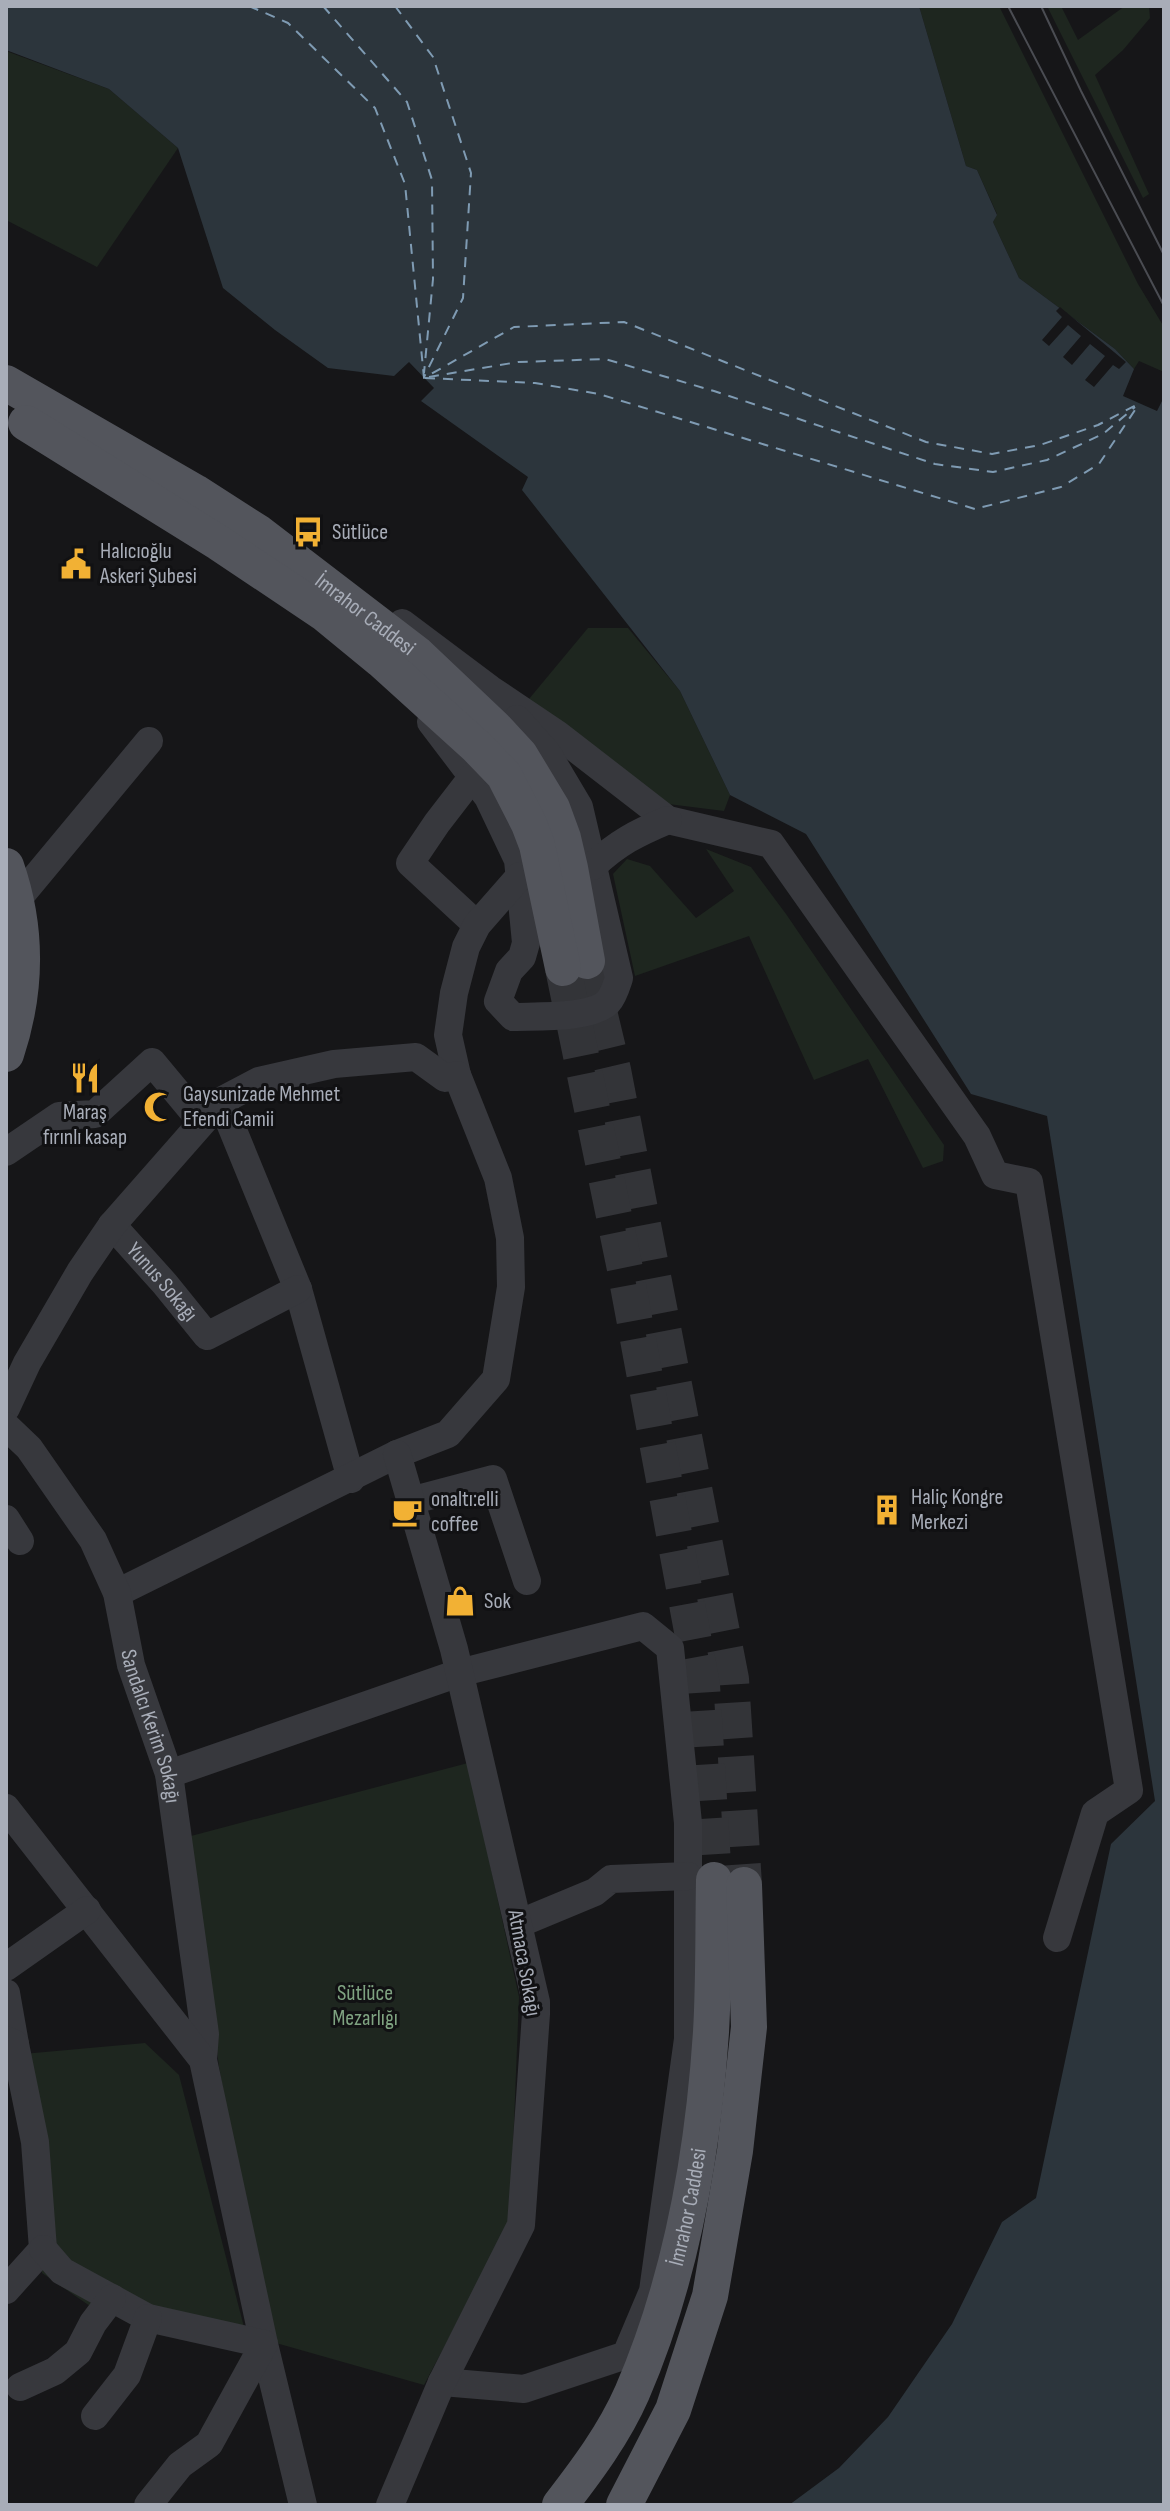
<svg xmlns="http://www.w3.org/2000/svg" width="1170" height="2511" font-family="'Sofia Sans Condensed',sans-serif">
  <rect width="100%" height="100%" fill="#161618"/>
  <g fill="#1e261f">
    <polygon points="919,6 999,6 1138,284 1164,327 1164,372 1139,361 1134,369 1115,349 1019,278 993,222 997,214 977,170 966,166"/>
    <polygon points="1047,6 1061,6 1078,40 1125,6 1149,6 1150,18 1123,50 1095,75 1149,194 1143,198"/>
    <polygon points="6,51 109,89 178,148 97,267 6,220"/>
    <polygon points="588,628 628,628 680,691 730,795 724,811 668,804 529,699"/>
    <polygon points="706,849 751,867 786,914 944,1145 943,1161 923,1168 868,1059 814,1080 749,936 635,976 613,874 627,859 650,866 696,918 734,891"/>
    <polygon points="468,1763 519,1997 510,2223 424,2385 269,2341 219,2067 191,1836"/>
    <polygon points="145,2043 179,2075 245,2331 90,2306 42,2273 23,2054"/>
  </g>
  <polygon fill="#2c353c" points="6,6 919,6 966,166 977,170 997,215 993,222 1019,278 1115,349 1134,369 1123,396 1157,411 1164,397 1164,2505 789,2505 839,2468 888,2417 952,2324 1002,2222 1036,2198 1111,1844 1155,1801 1047,1116 971,1094 806,834 730,795 680,691 522,490 528,477 421,401 434,388 409,362 394,376 328,368 275,330 223,288 178,148 109,89 6,50"/>
  <polygon fill="#161618" points="1060,307 1126,362 1119,369 1113,365 1094,387 1085,380 1105,356 1090,344 1072,365 1063,357 1081,336 1068,325 1049,346 1042,340 1062,317 1056,311"/>
  <g fill="none" stroke-linecap="round" stroke-linejoin="round">
    <g stroke="#7f9bb3" stroke-width="2" stroke-dasharray="10 8" stroke-linecap="butt">
      <polyline points="249,6 288,23 375,108 405,184 424,378 514,327 624,322 926,442 992,454 1040,445 1098,425 1140,403"/>
      <polyline points="323,6 407,102 432,180 433,279 424,373"/>
      <polyline points="395,6 433,57 471,173 463,298 424,377"/>
      <polyline points="429,377 518,362 605,359 714,391 935,464 993,472 1047,460 1103,434 1135,407"/>
      <polyline points="425,378 535,383 599,394 975,509 1061,487 1099,464 1139,404"/>
    </g>
    <g stroke="#333438" stroke-width="36" stroke-dasharray="36 18" stroke-linecap="butt">
      <polyline points="587,961 613,1070 731,1679 744,1885"/>
      <polyline points="563,968 625,1269 702,1685 714,1880"/>
    </g>
    <g stroke="#37383d" stroke-width="28">
      <polyline points="402,623 490,689 557,734 668,820 771,844 977,1136 995,1175 1029,1182 1129,1790 1095,1813 1057,1938"/>
      <path d="M431,722l57,75 30,63 8,83 -4,14 -13,14 -11,30 15,16c23,-1 78,2 95,-15 6,-7 8,-15 11,-24l-40,-171 -32,-54 -30,-34"/>
      <polyline points="474,775 437,823 410,863 477,925"/>
      <path d="M593,866c24,-23 44,-33 75,-46"/>
      <polyline points="16,901 149,741"/>
      <polyline points="457,1075 448,1035 454,993 466,947 477,925 520,876"/>
      <polyline points="221,1101 298,1289 351,1479"/>
      <polyline points="6,1152 59,1116 95,1114 152,1062 201,1121"/>
      <path id="s1" d="M112,1225l53,59 42,52 91,-47"/>
      <polyline points="6,1408 27,1363 80,1272 112,1225 221,1101 259,1081 334,1064 416,1057 445,1078 457,1075 498,1178 510,1238 511,1287 496,1379 448,1434 397,1454 117,1593"/>
      <path id="s2" d="M6,1426l23,22 64,92 24,53 14,72 38,109 36,260 -2,26"/>
      <polyline points="410,1501 493,1479 527,1581"/>
      <polyline points="6,1519 20,1541"/>
      <polyline points="169,1774 459,1673 643,1626 670,1648 688,1823 688,2039 653,2291 626,2355 524,2389 442,2382"/>
      <polyline points="6,1808 203,2060 264,2344 303,2505"/>
      <polyline points="518,1924 595,1892 611,1879 688,1876"/>
      <polyline points="6,1967 87,1910"/>
      <polyline points="6,1993 15,2044"/>
      <polyline points="6,2040 15,2044 35,2142 43,2249 6,2290"/>
      <polyline points="43,2249 62,2271 148,2318 264,2344 209,2444 180,2465 148,2505"/>
      <polyline points="20,2387 55,2371 78,2352 93,2323 112,2298"/>
      <polyline points="95,2416 127,2375 148,2318"/>
      <polyline points="390,2505 442,2382 521,2225 536,2014 536,2002 454,1649 397,1454"/>
    </g>
    <g stroke="#53555c" stroke-width="36">
      <path id="s3" d="M6,383l189,109 64,41 158,121 77,73 26,28 32,53 11,30 7,30 17,93"/>
      <polyline points="26,423 219,543 325,614 381,660 477,747 504,775 529,824 537,845 563,968"/>
      <path d="M6,866c22,63 21,125 0,188"/>
      <path id="s4" d="M560,2505c27,-35 54,-71 72,-112 49,-113 71,-238 79,-361 3,-50 2,-101 3,-152"/>
      <polyline points="624,2505 673,2410 710,2296 735,2151 749,2027 744,1885"/>
    </g>
    <g stroke="#4a4c52" stroke-width="2">
      <polyline points="1008,6 1164,306"/>
      <polyline points="1041,6 1081,91 1164,255"/>
    </g>
  </g>
  <defs>
    <g id="bus-bare" transform="scale(2.4)"><path d="M-5-6H5V4H4V6H2V4H-2V6H-4V4H-5ZM-3.5-4V0h7V-4ZM-3.5 1.2v1.5H-2V1.2ZM2 1.2v1.5H3.5V1.2Z" fill="#f2b134" stroke="#111113" stroke-width="2.5" paint-order="stroke"/></g>
    <g id="civic-bare" transform="scale(2.4)"><path d="M-.6-6.5H3V-4.5H.6V-3L4-1V1h2V6H-6V1h2V-1L-.6-3ZM-1.2 2.5V6h2.4V2.5Z" fill="#f2b134" stroke="#111113" stroke-width="2.5" paint-order="stroke"/></g>
    <g id="restaurant-bare" transform="scale(2.4)"><path d="M-5-6h1v4h1v-4h1v4h1v-4h1v5L-1.5 .5V6h-2V.5L-5-1ZM5-6V6H3V1.5H1.5Q1.5-4 5-6Z" fill="#f2b134" stroke="#111113" stroke-width="2.5" paint-order="stroke"/></g>
    <g id="mosque-bare" transform="scale(2.4)"><path d="M3.5-4.9A6 6 0 1 0 3.5 4.9A5 5 0 1 1 3.5-4.9Z" fill="#f2b134" stroke="#111113" stroke-width="2.5" paint-order="stroke"/></g>
    <g id="building-bare" transform="scale(2.4)"><path d="M-4-6H4V6H1V3H-1V6H-4ZM-2.5-4.3h1.7v1.8h-1.7ZM.8-4.3h1.7v1.8H.8ZM-2.5-1h1.7V.8h-1.7ZM.8-1h1.7V.8H.8Z" fill="#f2b134" stroke="#111113" stroke-width="2.5" paint-order="stroke"/></g>
    <g id="cafe-bare" transform="scale(2.4)"><path d="M-5.5-4.5H6V0H3Q3 3.5 0 3.5H-2.5Q-5.5 3.5-5.5 0ZM3-3.2v2h1.7v-2ZM-6 4.5H4V6H-6Z" fill="#f2b134" stroke="#111113" stroke-width="2.5" paint-order="stroke"/></g>
    <g id="shop-bare" transform="scale(2.4)"><path d="M-5-2.5h2.3a2.7 3.5 0 0 1 5.4 0H5L5.5 6h-11ZM-1.5-2.5h3a1.5 2.3 0 0 0-3 0Z" fill="#f2b134" stroke="#111113" stroke-width="2.5" paint-order="stroke"/></g>
  </defs>
  <g fill-rule="evenodd">
    <use href="#bus-bare" x="308" y="532"/>
    <use href="#civic-bare" x="76" y="564"/>
    <use href="#restaurant-bare" x="85" y="1078"/>
    <use href="#mosque-bare" x="159" y="1107"/>
    <use href="#building-bare" x="887" y="1510"/>
    <use href="#cafe-bare" x="407" y="1512"/>
    <use href="#shop-bare" x="460" y="1601"/>
  </g>
  <g text-anchor="middle" dominant-baseline="central" stroke-width="6" stroke-linejoin="round" paint-order="stroke">
    <g font-size="22" fill="#a8adb8" stroke="#111113" text-anchor="start">
      <text x="332" y="532">Sütlüce</text>
      <text x="100" y="551">Halıcıoğlu<tspan x="100" dy="25">Askeri Şubesi</tspan></text>
      <text x="183" y="1094">Gaysunizade Mehmet<tspan x="183" dy="25">Efendi Camii</tspan></text>
      <text x="85" y="1112" text-anchor="middle">Maraş<tspan x="85" dy="25">fırınlı kasap</tspan></text>
      <text x="911" y="1497">Haliç Kongre<tspan x="911" dy="25">Merkezi</tspan></text>
      <text x="431" y="1499">onaltı:elli<tspan x="431" dy="25">coffee</tspan></text>
      <text x="484" y="1601">Sok</text>
    </g>
    <g font-size="22" fill="#a8adb8" stroke="#111113">
      <text stroke="none"><textPath href="#s3" startOffset="428">İmrahor Caddesi</textPath></text>
      <text stroke="none"><textPath href="#s1" startOffset="76">Yunus Sokağı</textPath></text>
      <text stroke="none"><textPath href="#s2" startOffset="340">Sandalcı Kerim Sokağı</textPath></text>
      <text transform="translate(524 1963) rotate(80)">Atmaca Sokağı</text>
      <text stroke="none"><textPath href="#s4" startOffset="328">İmrahor Caddesi</textPath></text>
    </g>
    <g font-size="22" fill="#7fa381" stroke="#111113">
      <text x="365" y="1993">Sütlüce<tspan x="365" dy="25">Mezarlığı</tspan></text>
    </g>
  </g>
  <rect width="1170" height="2511" fill="none" stroke="#a8adb8" stroke-width="16"/>
</svg>
